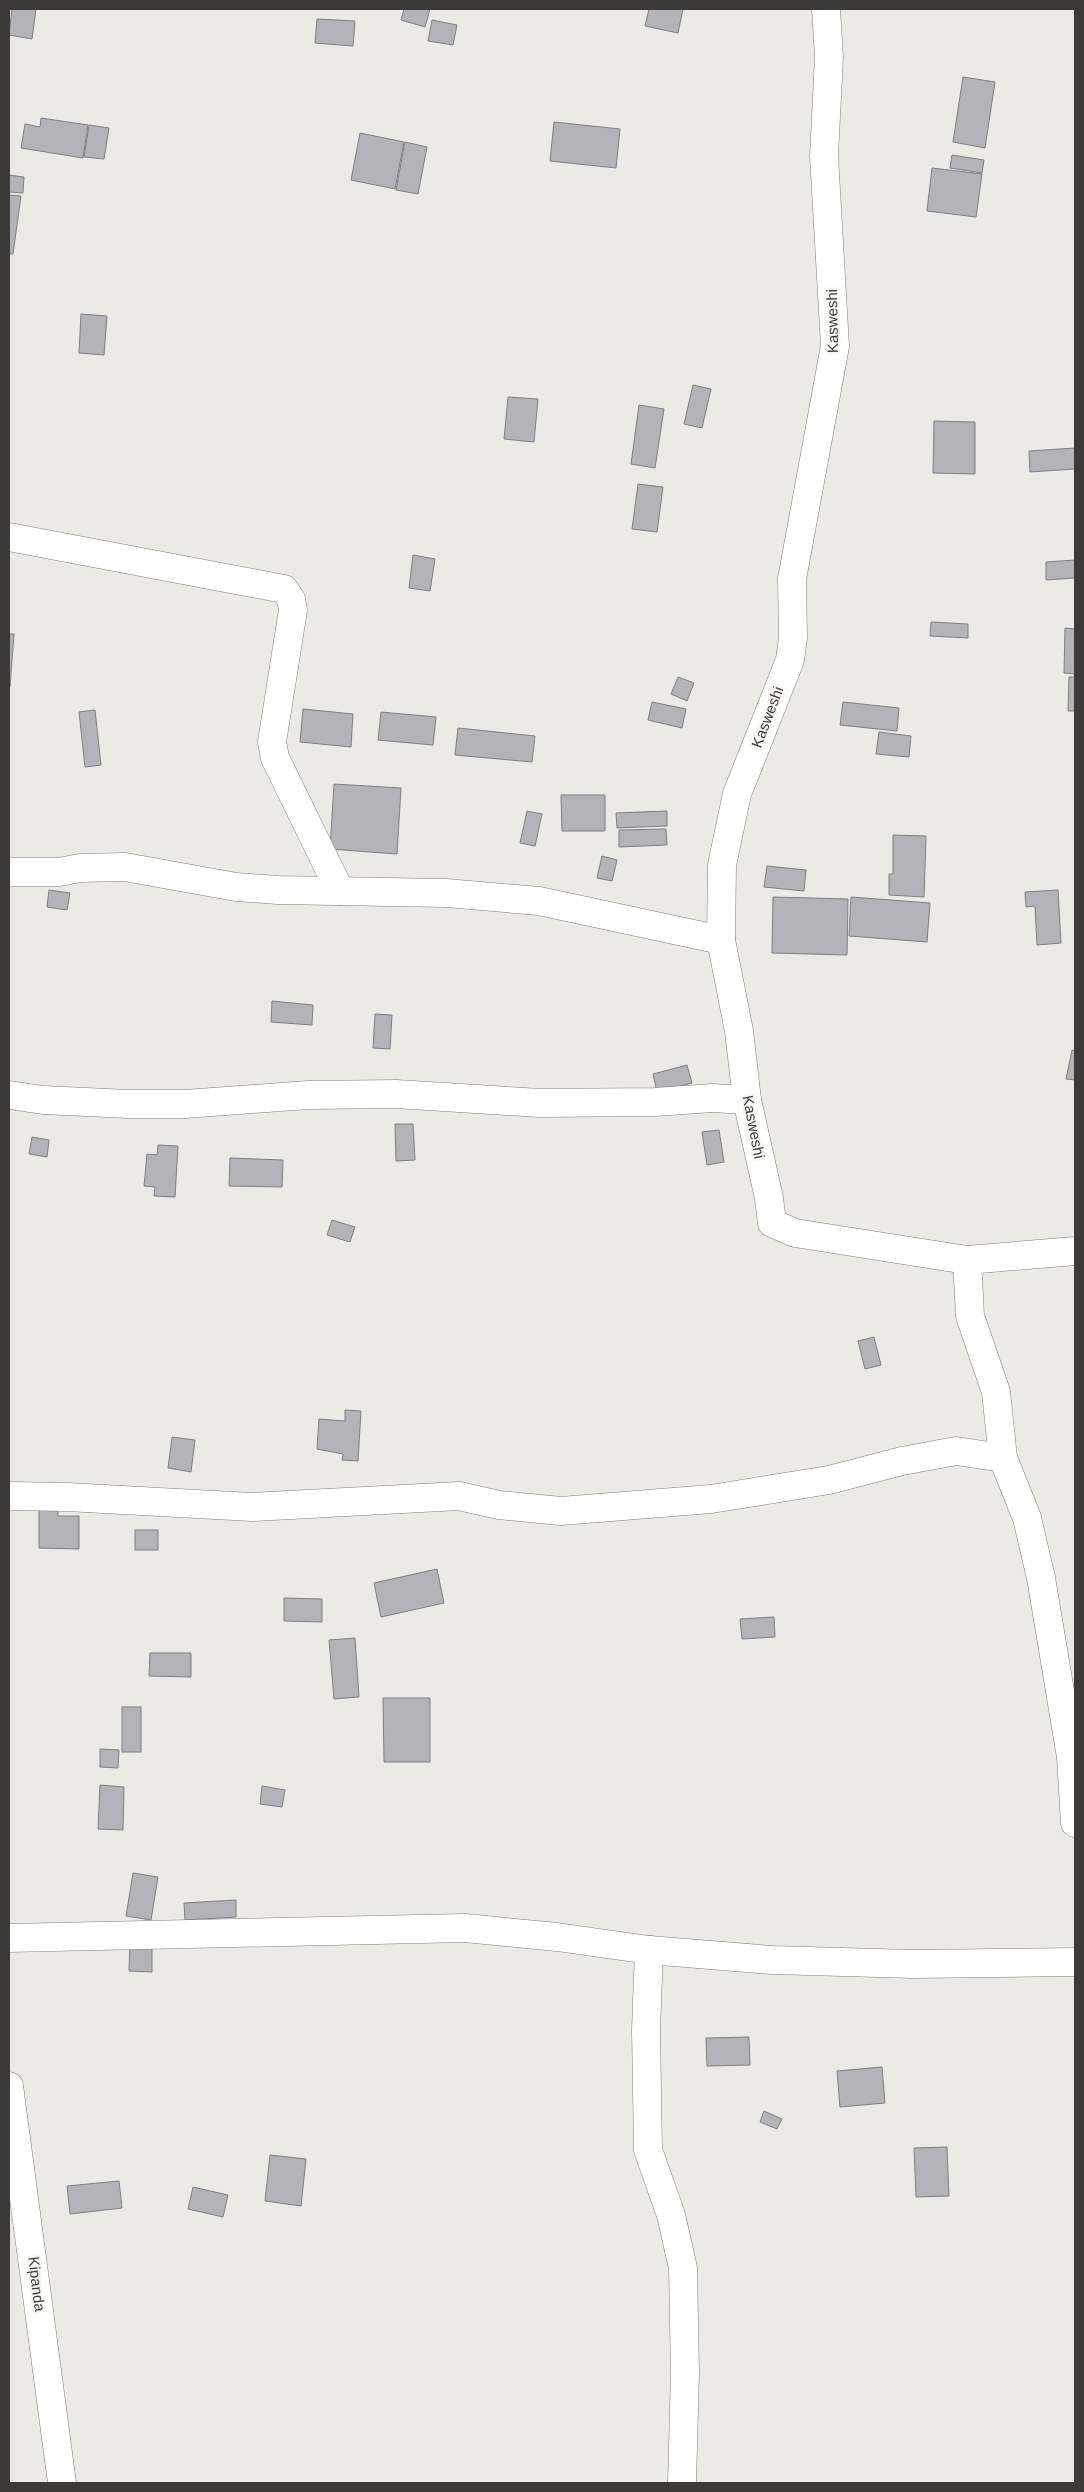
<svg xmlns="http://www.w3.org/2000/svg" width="1084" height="2492" font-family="Helvetica,sans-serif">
  <rect width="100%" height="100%" fill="#ebeae6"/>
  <g fill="#b4b4b8" stroke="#7f7f83">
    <polygon points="12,9 36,9 32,39 9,35"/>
    <polygon points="404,9 430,9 425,27 401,20"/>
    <polygon points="649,9 683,9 678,33 645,26"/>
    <polygon points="317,19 355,21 353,46 315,43"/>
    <polygon points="432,20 457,25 453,45 428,41"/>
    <polygon points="963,77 995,82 985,148 953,142"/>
    <polygon points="41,118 88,125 83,158 21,148 25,124 40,127"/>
    <polygon points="554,122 620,129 616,168 550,161"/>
    <polygon points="89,125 109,128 104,159 84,157"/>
    <polygon points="360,133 404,142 395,189 351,180"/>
    <polygon points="405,142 427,147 418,194 396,190"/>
    <polygon points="952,155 984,160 982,173 950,168"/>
    <polygon points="932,168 982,174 976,217 927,211"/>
    <polygon points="9,175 24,177 23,193 9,192"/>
    <polygon points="9,195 21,196 13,254 9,254"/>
    <polygon points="81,314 107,316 104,355 79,353"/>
    <polygon points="693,385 711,389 702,428 684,424"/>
    <polygon points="508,397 538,399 534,442 504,439"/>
    <polygon points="639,405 664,409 655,468 631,464"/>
    <polygon points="934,421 975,422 975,474 933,473"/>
    <polygon points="1075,448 1075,469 1030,472 1029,451"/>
    <polygon points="638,484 663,487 657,532 632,529"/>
    <polygon points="413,555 435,559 430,591 409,588"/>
    <polygon points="1075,560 1075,578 1046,580 1046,562"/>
    <polygon points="931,622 968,624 968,638 930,636"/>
    <polygon points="1065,628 1075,629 1075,674 1064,673"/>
    <polygon points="9,634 14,634 10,687 9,687"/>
    <polygon points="678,677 694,683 687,701 671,694"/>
    <polygon points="1069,677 1075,677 1075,711 1068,711"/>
    <polygon points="652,702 686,709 682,728 648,720"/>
    <polygon points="843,702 899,708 897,731 840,725"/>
    <polygon points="303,709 353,714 351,747 300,742"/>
    <polygon points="95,710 101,765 85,767 79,712"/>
    <polygon points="381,712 436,717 433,745 378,740"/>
    <polygon points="458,728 535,736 532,762 455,755"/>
    <polygon points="879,732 911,736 909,757 876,754"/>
    <polygon points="334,784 401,788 397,854 330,849"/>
    <polygon points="561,795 605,795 605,831 562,831"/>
    <polygon points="527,811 542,814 535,846 520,843"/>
    <polygon points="667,811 667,826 617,828 616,813"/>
    <polygon points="666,829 667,845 619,847 619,830"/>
    <polygon points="893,835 926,836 924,897 889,895 889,874 893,874"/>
    <polygon points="602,856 617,860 612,881 597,878"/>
    <polygon points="767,866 806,870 804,891 764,887"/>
    <polygon points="49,890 70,893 67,910 47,907"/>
    <polygon points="1058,890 1061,943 1037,945 1035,906 1026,907 1025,892"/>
    <polygon points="773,897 848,899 847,955 772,953"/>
    <polygon points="851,897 930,903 927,942 849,936"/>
    <polygon points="272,1001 313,1005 312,1025 271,1022"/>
    <polygon points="375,1014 392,1015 390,1049 373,1048"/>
    <polygon points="1072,1050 1075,1051 1075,1080 1066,1079"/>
    <polygon points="687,1065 692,1083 657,1092 653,1074"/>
    <polygon points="395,1124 413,1124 415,1160 396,1161"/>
    <polygon points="719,1130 724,1162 707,1165 702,1132"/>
    <polygon points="32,1137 49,1140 47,1157 29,1154"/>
    <polygon points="158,1145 178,1146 175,1197 154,1196 155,1187 144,1186 147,1154 157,1155"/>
    <polygon points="230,1158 283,1160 282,1187 229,1186"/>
    <polygon points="332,1220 355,1227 350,1242 327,1235"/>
    <polygon points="874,1337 881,1365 865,1369 858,1341"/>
    <polygon points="345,1410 361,1411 358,1461 342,1460 343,1454 317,1449 319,1419 345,1421"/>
    <polygon points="172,1437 195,1440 191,1472 168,1468"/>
    <polygon points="39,1508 58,1508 58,1516 79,1516 79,1549 39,1548"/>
    <rect x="135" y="1530" width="23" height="20"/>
    <polygon points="437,1569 444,1603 381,1617 374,1583"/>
    <polygon points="284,1598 322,1599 322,1622 284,1621"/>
    <polygon points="774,1617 775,1637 742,1639 740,1619"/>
    <polygon points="355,1638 359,1697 334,1699 329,1640"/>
    <polygon points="150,1653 191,1653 191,1677 149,1676"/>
    <polygon points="383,1698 430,1698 430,1762 384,1762"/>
    <rect x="122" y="1707" width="19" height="45"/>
    <polygon points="100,1749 119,1750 118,1768 100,1767"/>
    <polygon points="100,1785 124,1787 123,1830 98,1829"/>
    <polygon points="262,1786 285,1790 282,1807 260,1804"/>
    <polygon points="133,1873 158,1877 151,1920 126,1916"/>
    <polygon points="236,1900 236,1917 185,1920 184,1903"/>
    <polygon points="130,1941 152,1942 152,1972 129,1971"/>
    <polygon points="749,2037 750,2065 707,2066 706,2038"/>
    <polygon points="882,2067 885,2103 840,2107 837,2071"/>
    <polygon points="764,2111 782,2119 777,2129 760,2122"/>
    <polygon points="947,2147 949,2196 916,2197 914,2148"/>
    <polygon points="270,2155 306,2159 301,2206 265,2201"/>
    <polygon points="119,2181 122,2208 70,2214 67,2186"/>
    <polygon points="193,2187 228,2195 223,2217 188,2209"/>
  </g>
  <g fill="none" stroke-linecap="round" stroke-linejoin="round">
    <g stroke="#7e7d79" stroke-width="29">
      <g id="street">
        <polyline points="826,9 829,57 824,156 835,346 792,579 793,637 790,660 737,794 722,865 721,940 739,1031 747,1100 769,1198 772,1223 795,1233 967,1260 1075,1251"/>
        <polyline points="9,537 284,589 291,599 293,610 272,742 275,758 340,891"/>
        <polyline points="9,872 59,872 80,868 125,867 236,887 278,890 446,893 539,901 721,940"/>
        <polyline points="9,1095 43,1100 129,1104 185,1104 308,1095 396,1094 540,1103 655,1102 712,1098 747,1100"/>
        <polyline points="967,1260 970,1316 996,1392 1003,1458 1027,1518 1041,1578 1071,1757 1075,1823"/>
        <polyline points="9,1496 67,1497 252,1507 459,1496 499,1505 561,1511 711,1499 829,1480 902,1461 956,1451 1003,1458"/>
        <polyline points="9,1938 465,1928 557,1937 649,1950 772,1960 913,1964 1075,1962"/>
        <polyline points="649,1950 646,2030 648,2150 671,2215 683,2268 685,2373 682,2483"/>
        <polyline points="9,2086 62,2483"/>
      </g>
    </g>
    <use href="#street" stroke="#fff" stroke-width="28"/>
  </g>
  <g text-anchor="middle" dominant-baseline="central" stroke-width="5" stroke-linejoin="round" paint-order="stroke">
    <g font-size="15" fill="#3b3a39" stroke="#f8f7f3">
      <text transform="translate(832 321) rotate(-91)">Kasweshi</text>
      <text transform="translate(767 717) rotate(-69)">Kasweshi</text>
      <text transform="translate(754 1127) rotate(79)">Kasweshi</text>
      <text transform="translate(37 2284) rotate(83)">Kipanda</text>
    </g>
  </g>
  <rect width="1084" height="2492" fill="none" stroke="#3b3a39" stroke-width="20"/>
</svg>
